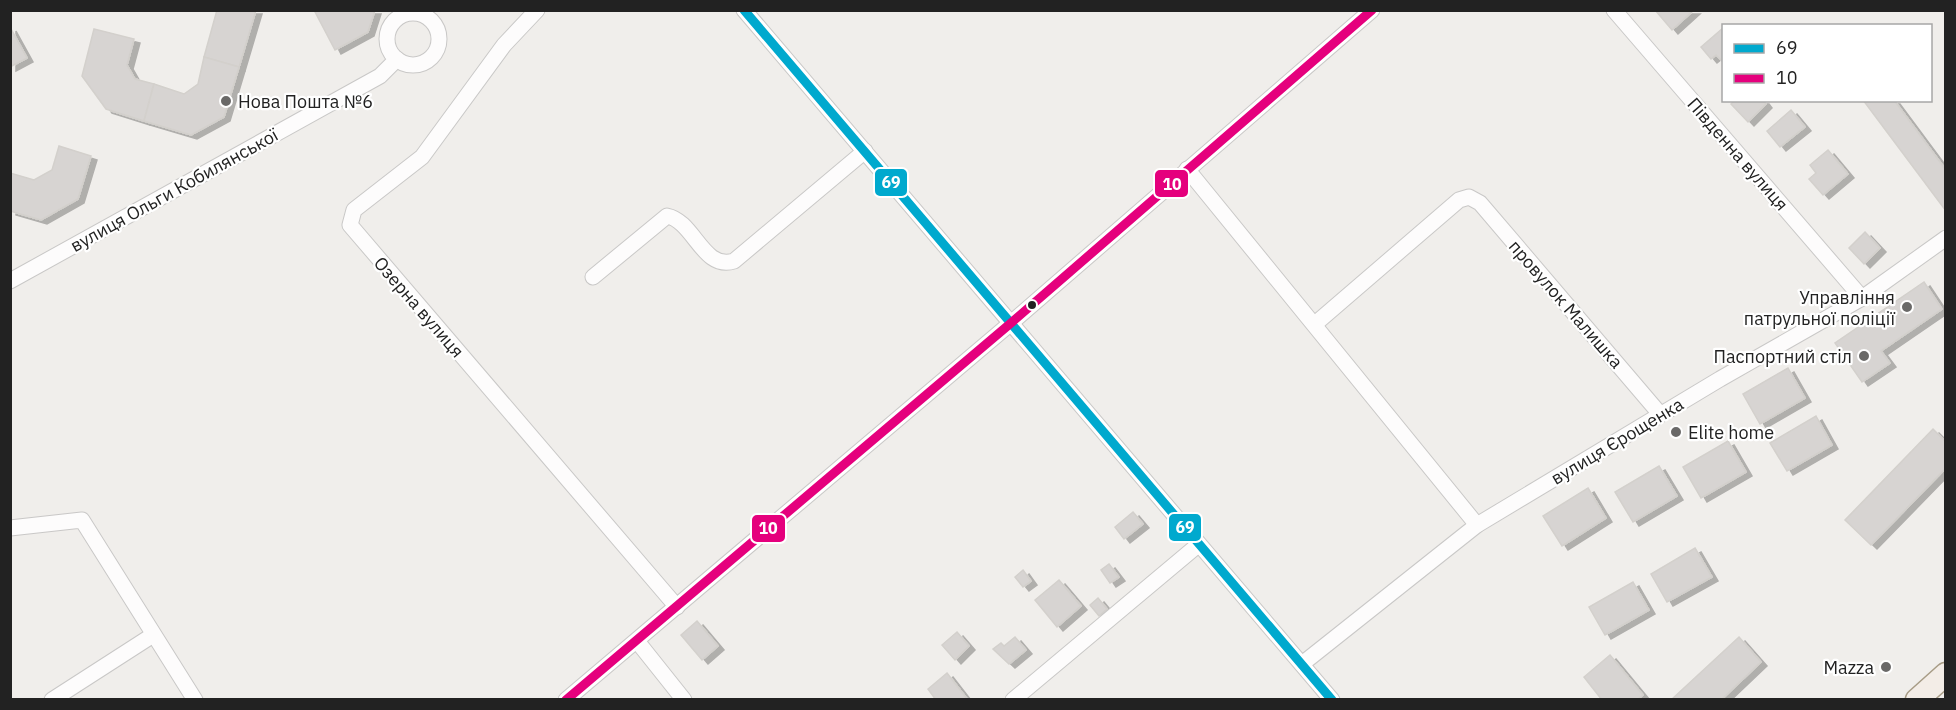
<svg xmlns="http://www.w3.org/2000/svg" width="1956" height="710" font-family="'IBM Plex Sans',sans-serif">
  <defs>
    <filter id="shadow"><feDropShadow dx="6" dy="4" stdDeviation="0" flood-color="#0004"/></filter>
  </defs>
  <rect width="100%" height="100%" fill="#f0eeeb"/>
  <g fill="#d7d4d2" stroke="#d3d0cc" stroke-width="1.5" filter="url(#shadow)">
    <polygon points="217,10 256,10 239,67 204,57"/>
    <polygon points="314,10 375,10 368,32 335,50"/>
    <polygon points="1655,10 1694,10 1672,30"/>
    <polygon points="10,27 27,58 10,67"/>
    <polygon points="1723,28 1724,29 1724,63 1716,55 1711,59 1701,47"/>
    <polygon points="94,29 134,39 127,65 135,79 154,84 144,121 106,109 82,76"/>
    <polygon points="204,57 239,67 224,117 191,135 144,121 154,84 184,94 198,84"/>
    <polygon points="1735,100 1763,100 1766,104 1748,122 1731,104"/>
    <polygon points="1863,100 1894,100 1946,170 1946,211"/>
    <polygon points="1791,110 1805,127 1780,147 1767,131"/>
    <polygon points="59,146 91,156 78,199 41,220 10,211 10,173 34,180 52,170"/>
    <polygon points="1828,150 1848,174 1823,195 1809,179 1816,173 1810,165"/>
    <polygon points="1865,232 1880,248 1864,264 1849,248"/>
    <polygon points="1924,282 1942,309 1881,351 1890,363 1862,382 1835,343"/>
    <polygon points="1788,368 1805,398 1760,424 1743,394"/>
    <polygon points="1816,416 1832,445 1787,471 1770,443"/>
    <polygon points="1933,429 1946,442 1946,468 1871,545 1845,520"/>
    <polygon points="1728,441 1746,472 1701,498 1683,467"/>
    <polygon points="1659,466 1677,496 1633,522 1615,492"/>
    <polygon points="1588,488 1606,518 1562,546 1543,516"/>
    <polygon points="1133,512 1143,524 1124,539 1115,527"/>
    <polygon points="1695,548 1712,577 1667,602 1651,574"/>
    <polygon points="1109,564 1119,577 1110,583 1101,570"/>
    <polygon points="1023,570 1031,581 1023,587 1015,577"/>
    <polygon points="1059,580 1081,606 1057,627 1035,600"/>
    <polygon points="1633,582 1649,610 1605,635 1589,607"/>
    <polygon points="1098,598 1107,609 1099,616 1090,605"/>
    <polygon points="697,621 718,646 702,660 681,635"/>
    <polygon points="957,632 969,646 955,660 942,645"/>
    <polygon points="1015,637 1026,650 1009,664 993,649 1001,643 1004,646"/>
    <polygon points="1739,637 1761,662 1721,700 1671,700"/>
    <polygon points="1610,655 1643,695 1637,700 1602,700 1584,677"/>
    <polygon points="947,673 968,700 936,700 928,689"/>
  </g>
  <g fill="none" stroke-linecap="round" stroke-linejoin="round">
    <g stroke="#c9c8c7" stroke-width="17">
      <g id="minor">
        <polyline points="537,10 504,45 422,157 354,210 350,225 677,607"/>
        <polyline points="744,10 1332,700"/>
        <polyline points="1614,10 1862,298"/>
        <circle cx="413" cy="39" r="26"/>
        <polyline points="1187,169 1477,525"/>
        <path d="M593,277l74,-61c27,5 36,55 67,45l131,-110"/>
        <polyline points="10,281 380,76 397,59"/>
        <polyline points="1315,324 1459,200 1469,197 1480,203 1660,414"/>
        <polyline points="10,528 82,520 195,700"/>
        <polyline points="637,641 684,700"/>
        <polyline points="1302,664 1477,525 1720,379 1862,298 1946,238"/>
        <polyline points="52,700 153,635"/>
        <polyline points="566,700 1011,323 1372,10"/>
        <polyline points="1013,700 1198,545"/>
      </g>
    </g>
    <g stroke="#a79c86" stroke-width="25">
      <polyline id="primary" points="1917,700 1946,674"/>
    </g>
    <use href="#minor" stroke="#fdfcfc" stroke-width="15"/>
    <use href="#primary" stroke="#f3ede7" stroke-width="22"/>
    <g stroke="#fff" stroke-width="14">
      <polyline id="bus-1" points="744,10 1332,700"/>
    </g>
    <g stroke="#fff" stroke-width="14">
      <polyline id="bus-2" points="566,700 1011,323 1372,10"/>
    </g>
    <use href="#bus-1" stroke="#00a9ce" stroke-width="9"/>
    <use href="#bus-2" stroke="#e5007d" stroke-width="9"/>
  </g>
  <g fill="#6a6968" stroke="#fff" stroke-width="2">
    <circle cx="226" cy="101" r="6"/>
    <circle cx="1907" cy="307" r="6"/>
    <circle cx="1864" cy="356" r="6"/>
    <circle cx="1676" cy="432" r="6"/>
    <circle cx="1886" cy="667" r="6"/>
  </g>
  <circle fill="#222" stroke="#fff" stroke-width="2" cx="1032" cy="305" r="5"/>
  <g text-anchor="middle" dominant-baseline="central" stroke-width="4.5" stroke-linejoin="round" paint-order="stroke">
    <g font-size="18" fill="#222" stroke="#fff" text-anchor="end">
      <text x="238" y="101" text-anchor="start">Нова Пошта №6</text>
      <text x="1895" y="297">Управління<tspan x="1895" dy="21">патрульної поліції</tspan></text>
      <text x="1852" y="356">Паспортний стіл</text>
      <text x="1688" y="432" text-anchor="start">Elite home</text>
      <text x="1874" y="667">Mazza</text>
    </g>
    <g font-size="18" fill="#222" stroke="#fff">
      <text transform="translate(1738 154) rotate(49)">Південна вулиця</text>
      <text transform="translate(174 190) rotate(-29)">вулиця Ольги Кобилянської</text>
      <text transform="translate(1566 304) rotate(49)">провулок Малишка</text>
      <text transform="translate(419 307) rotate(49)">Озерна вулиця</text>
      <text transform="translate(1617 441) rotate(-31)">вулиця Єрощенка</text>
    </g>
  </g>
  <g stroke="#fff" stroke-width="2">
    <rect x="874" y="168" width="34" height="29" rx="6" fill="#00a9ce"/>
    <rect x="1154" y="169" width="35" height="29" rx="6" fill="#e5007d"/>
    <rect x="1168" y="513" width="34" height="29" rx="6" fill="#00a9ce"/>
    <rect x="751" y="514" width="35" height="29" rx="6" fill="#e5007d"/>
  </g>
  <g font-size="16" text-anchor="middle" font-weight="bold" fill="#fff">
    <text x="891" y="188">69</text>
    <text x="1172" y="190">10</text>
    <text x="1185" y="533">69</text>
    <text x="768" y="534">10</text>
  </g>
  <rect width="1956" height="710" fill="none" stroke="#222222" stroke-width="24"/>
  <rect x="1722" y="24" width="210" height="78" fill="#ffffff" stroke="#a7a7a7" stroke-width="1.5"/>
  <rect x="1734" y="44" width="30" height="9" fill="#00a9ce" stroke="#a7a7a7" stroke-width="1.5"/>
  <text x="1776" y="54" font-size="18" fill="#222222">69</text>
  <rect x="1734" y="74" width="30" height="9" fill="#e5007d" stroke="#a7a7a7" stroke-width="1.5"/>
  <text x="1776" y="84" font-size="18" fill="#222222">10</text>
</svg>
